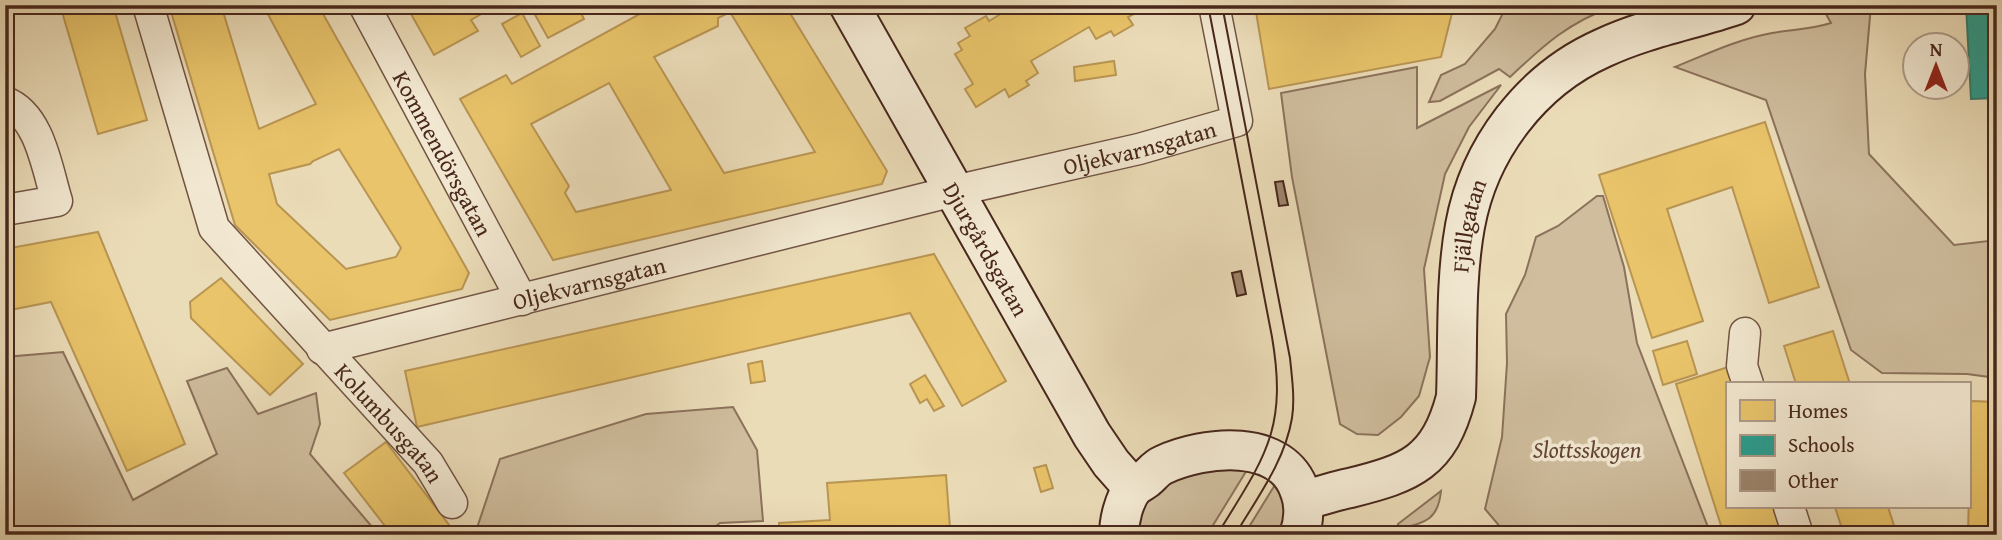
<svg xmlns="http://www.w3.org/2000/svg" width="2002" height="540" font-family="'Gentium Book Plus',serif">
  <rect width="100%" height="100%" fill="#ebdcb8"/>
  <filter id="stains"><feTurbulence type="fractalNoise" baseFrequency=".00286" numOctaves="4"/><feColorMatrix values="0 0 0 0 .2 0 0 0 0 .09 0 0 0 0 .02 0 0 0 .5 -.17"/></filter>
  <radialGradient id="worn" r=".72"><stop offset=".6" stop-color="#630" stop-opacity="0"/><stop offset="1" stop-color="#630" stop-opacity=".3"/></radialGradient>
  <g fill="#cfbd9d" stroke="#8c725c" stroke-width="2">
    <path d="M1507,5h109c-48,18 -70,38 -106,72l-11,-8 -59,32 -11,1 12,-27 24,-11 30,-35z"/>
    <path d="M1839,5h32l-6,69 4,80 85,91 43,-5v138l-30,-4 -85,-1 -31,-23 -85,-250 -91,-33c32,-13 63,-28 97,-34 22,-4 36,-3 59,-10l-5,-9z"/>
    <polygon points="1417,67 1417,128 1501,85 1469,127 1445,174 1424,269 1430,357 1419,396 1401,417 1378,435 1357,434 1340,424 1292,177 1281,93"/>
    <polygon points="1597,196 1603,196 1624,267 1637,343 1711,535 1507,535 1485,509 1502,437 1507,363 1506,314 1525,275 1536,237 1558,226"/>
    <polygon points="63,352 133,500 217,454 187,381 227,368 258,414 316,393 320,424 310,454 379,535 5,535 5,357"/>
    <polygon points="733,407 757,450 763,521 720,523 704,535 480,535 477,528 500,459 646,414"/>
    <polygon points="1250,465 1207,535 1133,535 1139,507 1175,476"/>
    <polygon points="1278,480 1288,508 1282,535 1244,535"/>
    <path d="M1441,491c-3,31 -18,32 -44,38l1,-5z"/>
  </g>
  <g fill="#e9c46a" stroke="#b99553" stroke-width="2" fill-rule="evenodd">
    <polygon points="60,5 113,5 147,120 98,134"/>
    <path d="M169,5h52l38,124 57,-25 -53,-99h55l151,268 -7,16 -132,31 -95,-95zM339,149l62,99 -5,9 -50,12 -69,-65 -8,-30 41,-10 3,-3z"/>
    <polygon points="406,5 497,5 471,20 478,31 434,55"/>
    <polygon points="543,5 577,5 584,19 548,38 533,11"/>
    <path d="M656,5h129l102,166 -5,13 -329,76 -93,-161 46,-24 6,9zM730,12l73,120 12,20 -91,21 -70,-116 64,-31v-8zM609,83l62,107 -95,22 -11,-19 4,-7 -38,-62z"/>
    <polygon points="1016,5 1138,5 1141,10 1128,17 1133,25 1114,36 1111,31 1096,39 1089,27 1031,61 1038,73 1026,81 1029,85 1009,97 1005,89 976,107 965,89 973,84 955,54 962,50 958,43 970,36 965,28 986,16 989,21"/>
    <polygon points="1290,5 1454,5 1441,57 1269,89 1256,12"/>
    <polygon points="522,13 540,46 521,57 502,24"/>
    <polygon points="1114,61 1116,75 1075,81 1074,67"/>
    <polygon points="1765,122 1819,287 1769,303 1732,187 1667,209 1703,321 1652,338 1599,175"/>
    <polygon points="98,232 185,444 127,471 51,302 5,311 5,249"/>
    <polygon points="934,254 1006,381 962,406 910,313 417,427 405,371"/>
    <polygon points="221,278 303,364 270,395 191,318 190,302"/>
    <polygon points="1833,331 1850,384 1796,384 1784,346"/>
    <polygon points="1687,341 1697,374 1663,385 1653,351"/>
    <polygon points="762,361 765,381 751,383 748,364"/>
    <polygon points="1728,367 1734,384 1727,384 1727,507 1773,507 1782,535 1724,535 1676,384"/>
    <polygon points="925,375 944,406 934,411 927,399 920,403 910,384"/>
    <polygon points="1971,401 1997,402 1997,535 1968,535"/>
    <polygon points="386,442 456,534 456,535 392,535 344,473"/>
    <polygon points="1046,465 1053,488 1041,492 1034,468"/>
    <polygon points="946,475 950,528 848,535 780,535 779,523 830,520 827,483"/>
    <polygon points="1835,507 1888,507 1897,535 1844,535"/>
    <polygon points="732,528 732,535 707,535 706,529"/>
  </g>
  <polygon fill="#2a9d8f" stroke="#337a6c" stroke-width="2" points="1966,5 1997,5 1997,98 1971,99"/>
  <g fill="#9d856d" stroke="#48271c" stroke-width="2">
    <polygon points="1283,181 1288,205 1279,206 1275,182"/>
    <polygon points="1241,271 1246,294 1237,296 1232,273"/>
  </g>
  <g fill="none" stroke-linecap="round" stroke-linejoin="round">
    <g stroke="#715443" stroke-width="33">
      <g id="street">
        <path id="s1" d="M148,5l66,223 214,235 24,40"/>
        <path id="s2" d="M364,5l158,295"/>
        <path d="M5,102c35,13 42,67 52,99l-52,9"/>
        <polyline points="1745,333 1742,366 1748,384"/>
        <path id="s3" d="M322,349l632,-158 185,-42 98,-28 -23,-116"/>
        <polyline points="1789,507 1798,535"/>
      </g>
    </g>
    <g stroke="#48271c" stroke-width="42">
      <g id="secondary">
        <path id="s4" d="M849,5l243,430 19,28 22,25"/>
        <path id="s5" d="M1303,500c16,-3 31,-9 47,-12 61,-15 89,-26 106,-91 2,-55 -1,-116 9,-171 14,-77 66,-146 138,-178 43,-20 89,-28 133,-43"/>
        <path d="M1119,535c0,-15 5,-35 14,-47 3,-3 9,-6 13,-9 6,-5 10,-11 17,-14 41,-19 120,-28 137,27 5,13 4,30 -1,43"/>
      </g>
    </g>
    <use href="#street" stroke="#f2e8d1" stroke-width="30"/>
    <use href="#secondary" stroke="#f2e8d1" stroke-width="38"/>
    <g stroke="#48271c" stroke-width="2">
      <path d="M1208,5l64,332c16,94 -8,121 -55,198"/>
      <path d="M1222,5l68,353c2,20 5,41 2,60 -7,43 -35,80 -57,117"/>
    </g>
  </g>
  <g text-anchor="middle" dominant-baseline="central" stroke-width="7" stroke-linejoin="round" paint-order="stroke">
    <g font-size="23" fill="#48271c" stroke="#f2e8d1">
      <text stroke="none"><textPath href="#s3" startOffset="842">Oljekvarnsgatan</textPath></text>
      <text stroke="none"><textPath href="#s2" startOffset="168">Kommendörsgatan</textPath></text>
      <text stroke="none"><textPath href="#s5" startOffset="371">Fjällgatan</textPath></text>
      <text stroke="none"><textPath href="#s4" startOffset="280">Djurgårdsgatan</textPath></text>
      <text stroke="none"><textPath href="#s3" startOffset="275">Oljekvarnsgatan</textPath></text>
      <text stroke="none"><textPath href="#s1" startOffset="495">Kolumbusgatan</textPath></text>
    </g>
    <g font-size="23" font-style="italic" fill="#634536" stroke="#f2e8d1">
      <text x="1587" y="449">Slottsskogen</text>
    </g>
  </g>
  <rect width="2002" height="540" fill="none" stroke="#ebdcb8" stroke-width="28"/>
  <rect x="7" y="7" width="1988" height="526" fill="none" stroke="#48271c" stroke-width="3.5"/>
  <rect x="14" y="14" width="1974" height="512" fill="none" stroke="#48271c" stroke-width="2"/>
  <rect x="1726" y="382" width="245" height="126" fill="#f2e8d1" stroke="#ae9b89" stroke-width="2"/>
  <rect x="1740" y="400" width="35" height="21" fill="#e9c46a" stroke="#ae9b89" stroke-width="2"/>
  <text x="1788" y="418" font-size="21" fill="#48271c">Homes</text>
  <rect x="1740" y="435" width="35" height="21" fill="#2a9d8f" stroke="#ae9b89" stroke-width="2"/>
  <text x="1788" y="452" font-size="21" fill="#48271c">Schools</text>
  <rect x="1740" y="470" width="35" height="21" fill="#9d856d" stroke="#ae9b89" stroke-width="2"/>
  <text x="1788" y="488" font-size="21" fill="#48271c">Other</text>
  <g transform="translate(1936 66)"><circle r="33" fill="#f2e8d1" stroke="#ae9b89" stroke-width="2"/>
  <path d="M0-5L12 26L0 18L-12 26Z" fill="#8f2418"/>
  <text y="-10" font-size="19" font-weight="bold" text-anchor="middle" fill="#48271c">N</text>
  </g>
  <rect width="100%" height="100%" filter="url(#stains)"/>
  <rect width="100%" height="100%" fill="url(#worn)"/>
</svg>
